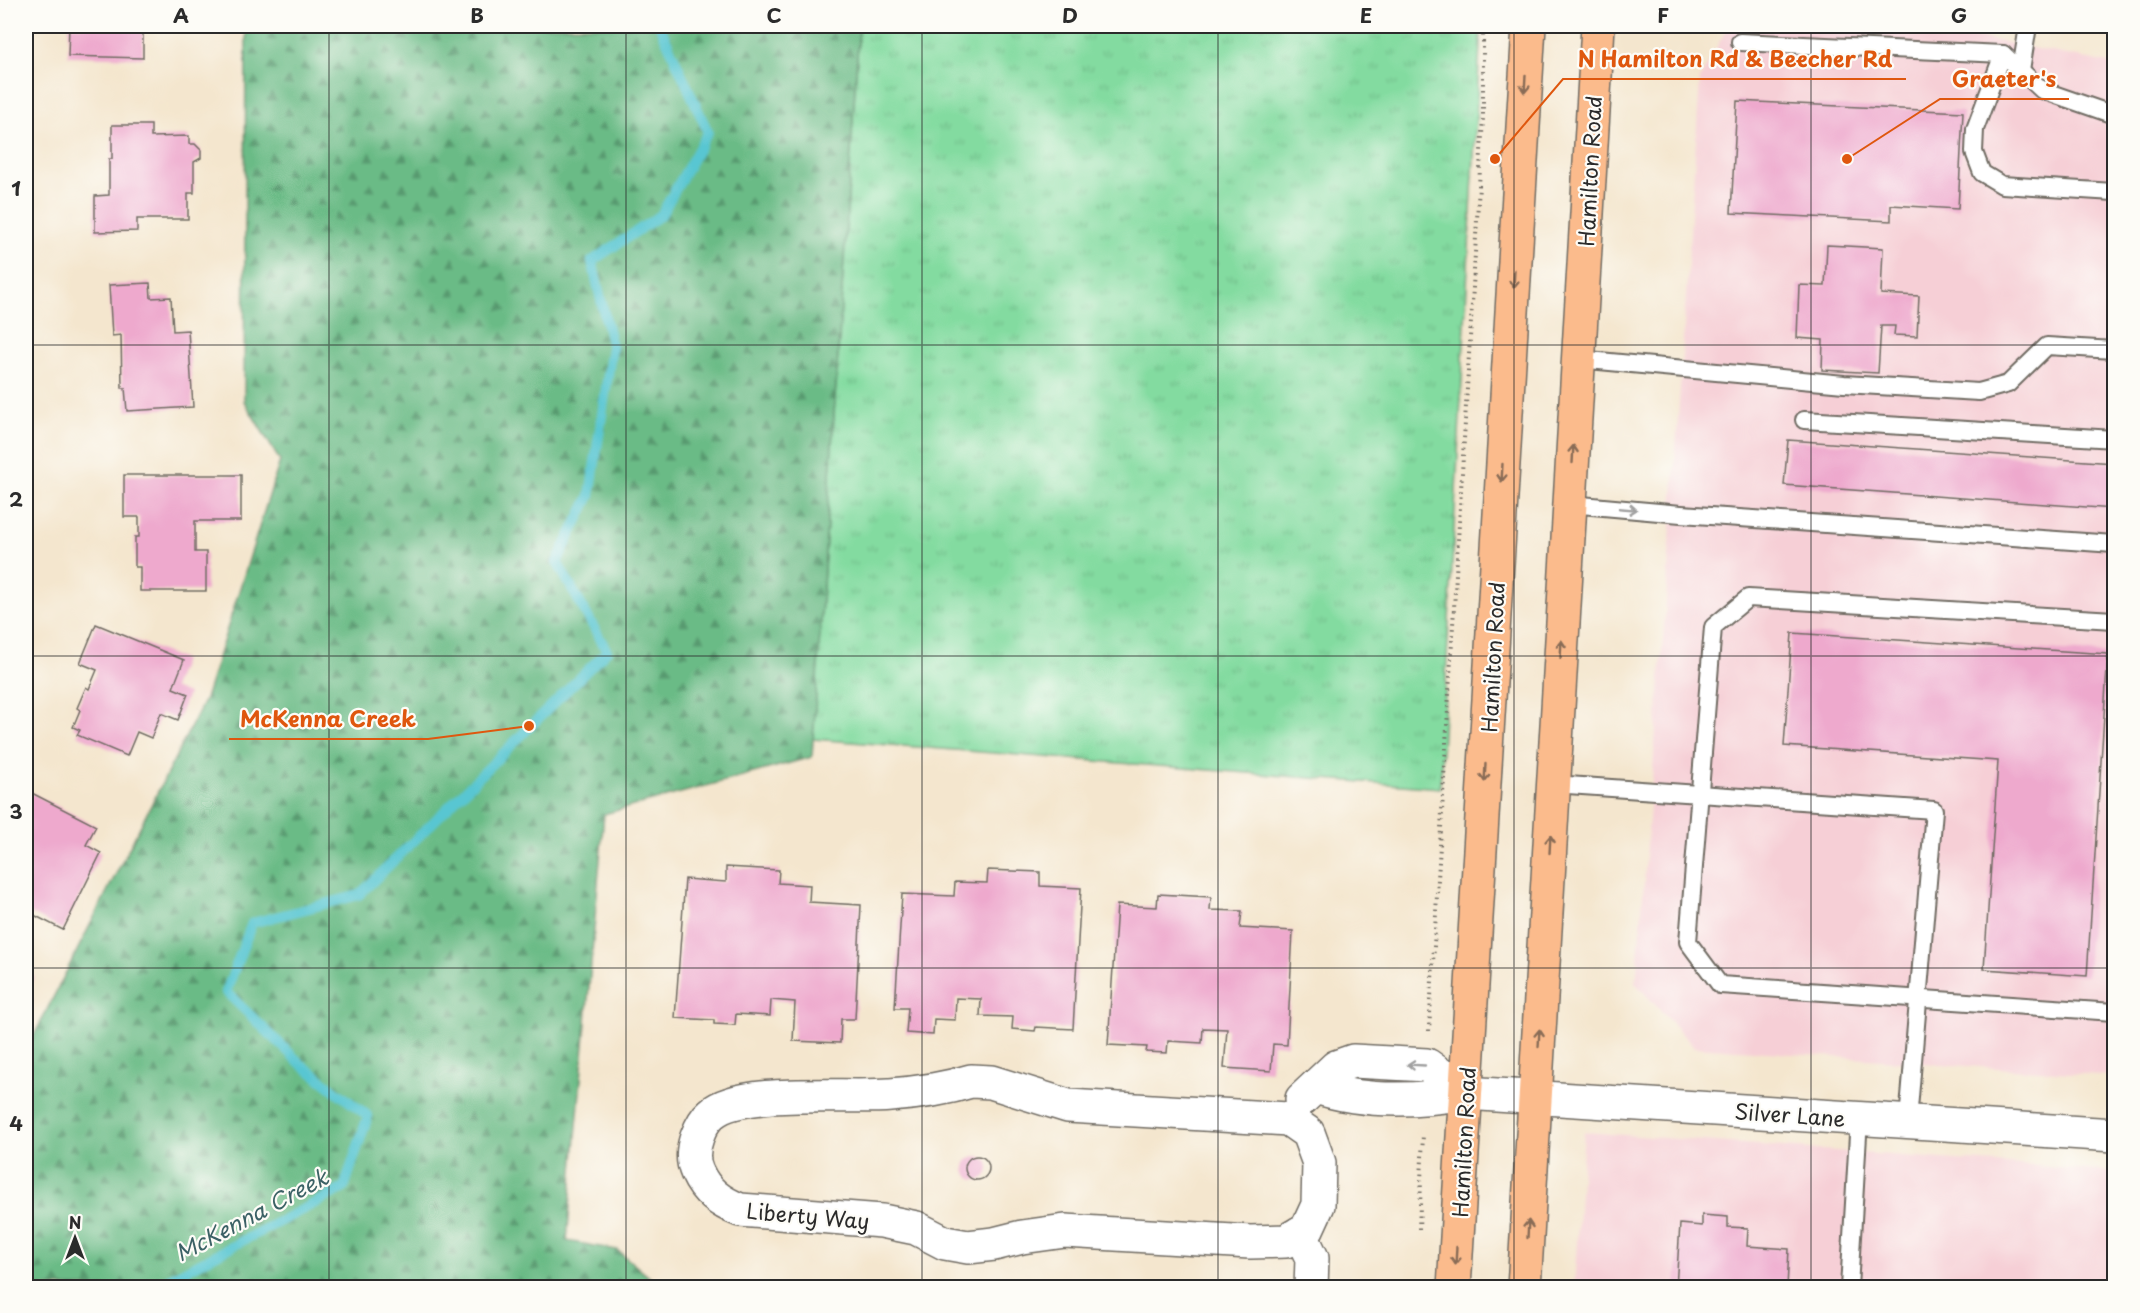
<svg xmlns="http://www.w3.org/2000/svg" width="2140" height="1313" font-family="'Playpen Sans',sans-serif">
  <defs>
    <pattern id="grass-tufts" width="24" height="20" patternUnits="userSpaceOnUse" patternTransform="scale(1.5)"><rect width="24" height="20" fill="#83dba0"/><path d="M3 7l-1-3M5 7V3M7 7l1-3M15 17l-1-3M17 17v-4M19 17l1-3" fill="none" stroke="#71bc8a"/></pattern>
    <pattern id="forest-firs" width="22" height="20" patternUnits="userSpaceOnUse" patternTransform="scale(1.5)"><rect width="22" height="20" fill="#6abb86"/><path d="M5 1l3.5 6h-7zM16 11l3.5 6h-7z" fill="#57986e"/></pattern>
  </defs>
  <rect width="100%" height="100%" fill="#fdfcf7"/>
  <filter id="ink" filterUnits="userSpaceOnUse"><feTurbulence type="fractalNoise" baseFrequency=".0167" numOctaves="2"/><feDisplacementMap in="SourceGraphic" scale="12" xChannelSelector="R" yChannelSelector="G"/><feConvolveMatrix kernelMatrix="1 2 1 2 8 2 1 2 1" color-interpolation-filters="sRGB"/></filter>
  <filter id="wash" filterUnits="userSpaceOnUse"><feTurbulence type="fractalNoise" baseFrequency=".008" numOctaves="4" result="noise"/><feDisplacementMap in="SourceGraphic" scale="24" xChannelSelector="R" yChannelSelector="G"/><feGaussianBlur stdDeviation="1.35" result="paint"/><feColorMatrix in="noise" values="0 0 0 0 0 0 0 0 0 0 0 0 0 0 0 0 0 1.4 0 .05"/><feComposite in="paint" operator="in"/></filter>
  <g filter="url(#wash)">
    <rect width="100%" height="100%" fill="#f4e6ce"/>
    <g fill="#f6cfd6">
      <polygon points="1728,26 1810,26 1976,37 2114,64 2114,372 2110,420 2114,421 2114,1076 1694,1047 1636,984 1666,602 1700,79"/>
      <polygon points="1584,1132 2114,1172 2114,1287 1574,1288"/>
    </g>
    <polygon fill="url(#grass-tufts)" stroke="#578366" stroke-width="1.5" points="859,26 1481,26 1440,788 813,739"/>
    <polygon fill="url(#forest-firs)" stroke="#4a7358" stroke-width="1.5" points="246,26 859,26 812,757 604,814 567,1241 617,1250 661,1287 26,1287 26,1051 205,699 280,461 244,401"/>
    <g fill="none" stroke-linecap="round" stroke-linejoin="round">
      <polyline stroke="#59c6d2" stroke-width="10" points="152,1288 344,1188 368,1116 301,1064 226,992 252,923 359,895 607,651 557,562 590,496 612,347 592,261 661,215 708,132 660,26"/>
    </g>
    <g id="blocks">
      <g fill="#eea9cd">
        <polygon points="69,26 143,26 143,58 68,56"/>
        <polygon points="1737,101 1963,112 1958,209 1891,205 1891,221 1731,213"/>
        <polygon points="112,125 151,125 151,137 189,136 189,144 195,144 201,150 201,158 194,162 194,193 188,193 188,219 137,219 137,231 95,232 95,196 109,195 109,159 112,159"/>
        <polygon points="1827,245 1883,248 1881,294 1919,296 1917,336 1894,335 1895,326 1881,326 1878,373 1822,370 1823,340 1797,338 1799,285 1825,286"/>
        <polygon points="150,283 151,298 171,297 173,331 188,330 193,407 127,411 125,388 122,388 121,335 112,336 109,285"/>
        <polygon points="1788,440 2114,463 2114,509 1784,485"/>
        <polygon points="124,475 241,475 241,521 195,521 195,552 206,552 206,591 140,591 140,567 135,567 135,537 139,537 139,517 124,517"/>
        <polygon points="96,624 184,660 173,688 188,694 178,720 161,713 151,738 137,732 127,756 77,735 80,730 73,727 80,710 77,708 86,687 89,689 97,670 80,663"/>
        <polygon points="1792,633 2108,654 2087,976 1984,969 1998,761 1784,746"/>
        <polygon points="26,790 96,826 86,845 101,853 63,930 26,911"/>
        <polygon points="726,867 779,870 778,883 810,885 809,902 861,905 855,1019 841,1019 840,1043 793,1041 795,1002 771,1000 770,1016 736,1014 735,1025 714,1024 714,1020 675,1018 685,879 726,882"/>
        <polygon points="988,870 1040,872 1040,886 1081,888 1073,1029 1036,1027 1035,1031 1012,1029 1013,1017 980,1016 981,999 956,998 955,1020 934,1019 933,1035 906,1033 908,1008 895,1008 902,894 954,896 955,882 987,883"/>
        <polygon points="1158,894 1211,897 1210,910 1242,911 1240,928 1293,931 1287,1045 1273,1044 1271,1071 1224,1068 1227,1029 1203,1028 1202,1043 1168,1041 1167,1053 1146,1052 1147,1047 1108,1045 1117,905 1157,907"/>
        <polygon points="26,972 34,976 28,990 33,1000 26,1014"/>
        <circle cx="977" cy="1168" r="12"/>
        <polygon points="1702,1215 1728,1217 1728,1227 1748,1228 1747,1246 1789,1249 1787,1288 1676,1288 1680,1224 1702,1226"/>
      </g>
    </g>
  </g>
  <g filter="url(#ink)">
    <use href="#blocks" fill-opacity="0" stroke="#716c64" stroke-width="1.5"/>
    <g fill="none" stroke-linecap="round" stroke-linejoin="round">
      <g stroke="#716c64" stroke-width="20">
        <g id="lane">
          <polyline points="1740,42 2003,54 2042,90 2114,115"/>
          <polyline points="2003,54 1975,129 1974,152 1982,173 2002,185 2114,192"/>
          <polyline points="2021,70 2028,26"/>
          <polyline points="1578,359 1844,384 1979,392 2008,384 2047,346 2114,350"/>
          <polyline points="1804,420 2114,439"/>
          <polyline points="1570,504 1681,514 2114,544"/>
          <polyline points="2114,620 1748,598 1713,627 1688,942 1720,985 2114,1012"/>
          <polyline points="1553,784 1934,810 1908,1121"/>
          <polyline points="1849,1288 1859,1118"/>
        </g>
      </g>
      <g stroke="#716c64" stroke-width="36">
        <g id="street">
          <path d="M971,1081l20,1 77,24 220,13 20,14 11,30 -1,42 -11,24 -21,12 -36,1 -185,-11 -43,6 -28,7 -26,3 -23,-4 -29,-15 -34,-7 -142,-11c-20,-8 -34,-18 -43,-38 -5,-11 -4,-24 0,-35 3,-8 7,-17 14,-23 29,-27 138,-15 179,-19 28,-2 55,-6 81,-14z"/>
          <path d="M1316,1087c47,16 101,14 150,6l648,42"/>
          <polyline points="1302,1099 1336,1067 1353,1061 1427,1065 1466,1093"/>
          <polyline points="1300,1233 1312,1258 1311,1288"/>
        </g>
      </g>
      <g stroke="#716c64" stroke-width="36">
        <g id="primary">
          <polyline points="1454,1288 1529,26"/>
          <polyline points="1524,1288 1598,26"/>
        </g>
      </g>
      <g stroke="#716c64" stroke-width="4" stroke-dasharray="1.5 4.5" stroke-linecap="butt">
        <polyline points="1429,1031 1483,118 1483,26"/>
        <polyline points="1419,1229 1423,1134"/>
      </g>
      <use href="#lane" stroke="#fff" stroke-width="16"/>
      <use href="#street" stroke="#fff" stroke-width="33"/>
      <use href="#primary" stroke="#fbbb8c" stroke-width="33"/>
    </g>
    <defs><path id="oneway-shaft" d="M-6 0H5M1.5-3L5.5 0L1.5 3" fill="none" stroke-width="1.6" stroke-linecap="round" stroke-linejoin="round" transform="scale(1.5)"/></defs>
    <g stroke="#896c57">
      <use href="#oneway-shaft" transform="translate(1525 84) rotate(93)"/>
      <use href="#oneway-shaft" transform="translate(1514 279) rotate(93)"/>
      <use href="#oneway-shaft" transform="translate(1573 454) rotate(-87)"/>
      <use href="#oneway-shaft" transform="translate(1502 473) rotate(93)"/>
      <use href="#oneway-shaft" transform="translate(1561 649) rotate(-87)"/>
      <use href="#oneway-shaft" transform="translate(1485 773) rotate(93)"/>
      <use href="#oneway-shaft" transform="translate(1550 844) rotate(-87)"/>
      <use href="#oneway-shaft" transform="translate(1539 1038) rotate(-87)"/>
      <use href="#oneway-shaft" transform="translate(1528 1229) rotate(-87)"/>
      <use href="#oneway-shaft" transform="translate(1456 1256) rotate(93)"/>
    </g>
    <g stroke="#a0a0a0">
      <use href="#oneway-shaft" transform="translate(1628 509) rotate(5)"/>
      <use href="#oneway-shaft" transform="translate(1416 1065) rotate(-177)"/>
    </g>
  </g>
  <path fill="none" stroke="#2b2b2b" stroke-width="1.5" stroke-opacity="0.55" d="M329,26v1262M626,26v1262M922,26v1262M1218,26v1262M1514,26v1262M1811,26v1262M26,345h2088M26,656h2088M26,968h2088"/>
  <g text-anchor="middle" dominant-baseline="central" stroke-width="4.5" stroke-linejoin="round" paint-order="stroke">
    <g font-size="21" fill="#2b2b2b" stroke="#fdfcf7">
      <text transform="translate(1589 171) rotate(-87)">Hamilton Road</text>
      <text transform="translate(1492 657) rotate(-87)">Hamilton Road</text>
      <text transform="translate(1790 1114) rotate(4)">Silver Lane</text>
      <text transform="translate(1463 1142) rotate(-87)">Hamilton Road</text>
      <text transform="translate(808 1215) rotate(5)">Liberty Way</text>
    </g>
    <g font-size="22" font-style="italic" fill="#3b6165" stroke="#fdfcf7">
      <text transform="translate(251 1214) rotate(-28)">McKenna Creek</text>
    </g>
  </g>
  <path fill="none" stroke="#df570e" stroke-width="2" d="M1495 159L1563 79H1906M1847 159L1940 99H2069M529 726L428 739H229"/>
  <g fill="#df570e" stroke="#fdfcf7" stroke-width="2">
    <circle cx="1495" cy="159" r="6"/>
    <circle cx="1847" cy="159" r="6"/>
    <circle cx="529" cy="726" r="6"/>
  </g>
  <g font-size="22" text-anchor="middle" font-weight="bold" fill="#df570e" stroke="#fdfcf7" stroke-width="4.5" stroke-linejoin="round" paint-order="stroke">
    <text x="1735" y="67">N Hamilton Rd &amp; Beecher Rd</text>
    <text x="2004" y="87">Graeter's</text>
    <text x="328" y="727">McKenna Creek</text>
  </g>
  <rect width="2140" height="1313" fill="none" stroke="#fdfcf7" stroke-width="66"/>
  <g transform="translate(75 1238)" stroke="#fdfcf7" stroke-width="4.5" paint-order="stroke">
  <path d="M0-4.5L10 22L0 15L-10 22Z" fill="#2b2b2b"/>
  <text y="-9" font-size="16" font-weight="bold" text-anchor="middle" fill="#2b2b2b">N</text>
  </g>
  <rect x="33" y="33" width="2074" height="1247" fill="none" stroke="#2b2b2b" stroke-width="2"/>
  <g font-size="20" text-anchor="middle" font-weight="bold" fill="#2b2b2b">
    <text x="181" y="23">A</text>
    <text x="477" y="23">B</text>
    <text x="774" y="23">C</text>
    <text x="1070" y="23">D</text>
    <text x="1366" y="23">E</text>
    <text x="1663" y="23">F</text>
    <text x="1959" y="23">G</text>
    <text x="16" y="196">1</text>
    <text x="16" y="507">2</text>
    <text x="16" y="819">3</text>
    <text x="16" y="1131">4</text>
  </g>
</svg>
